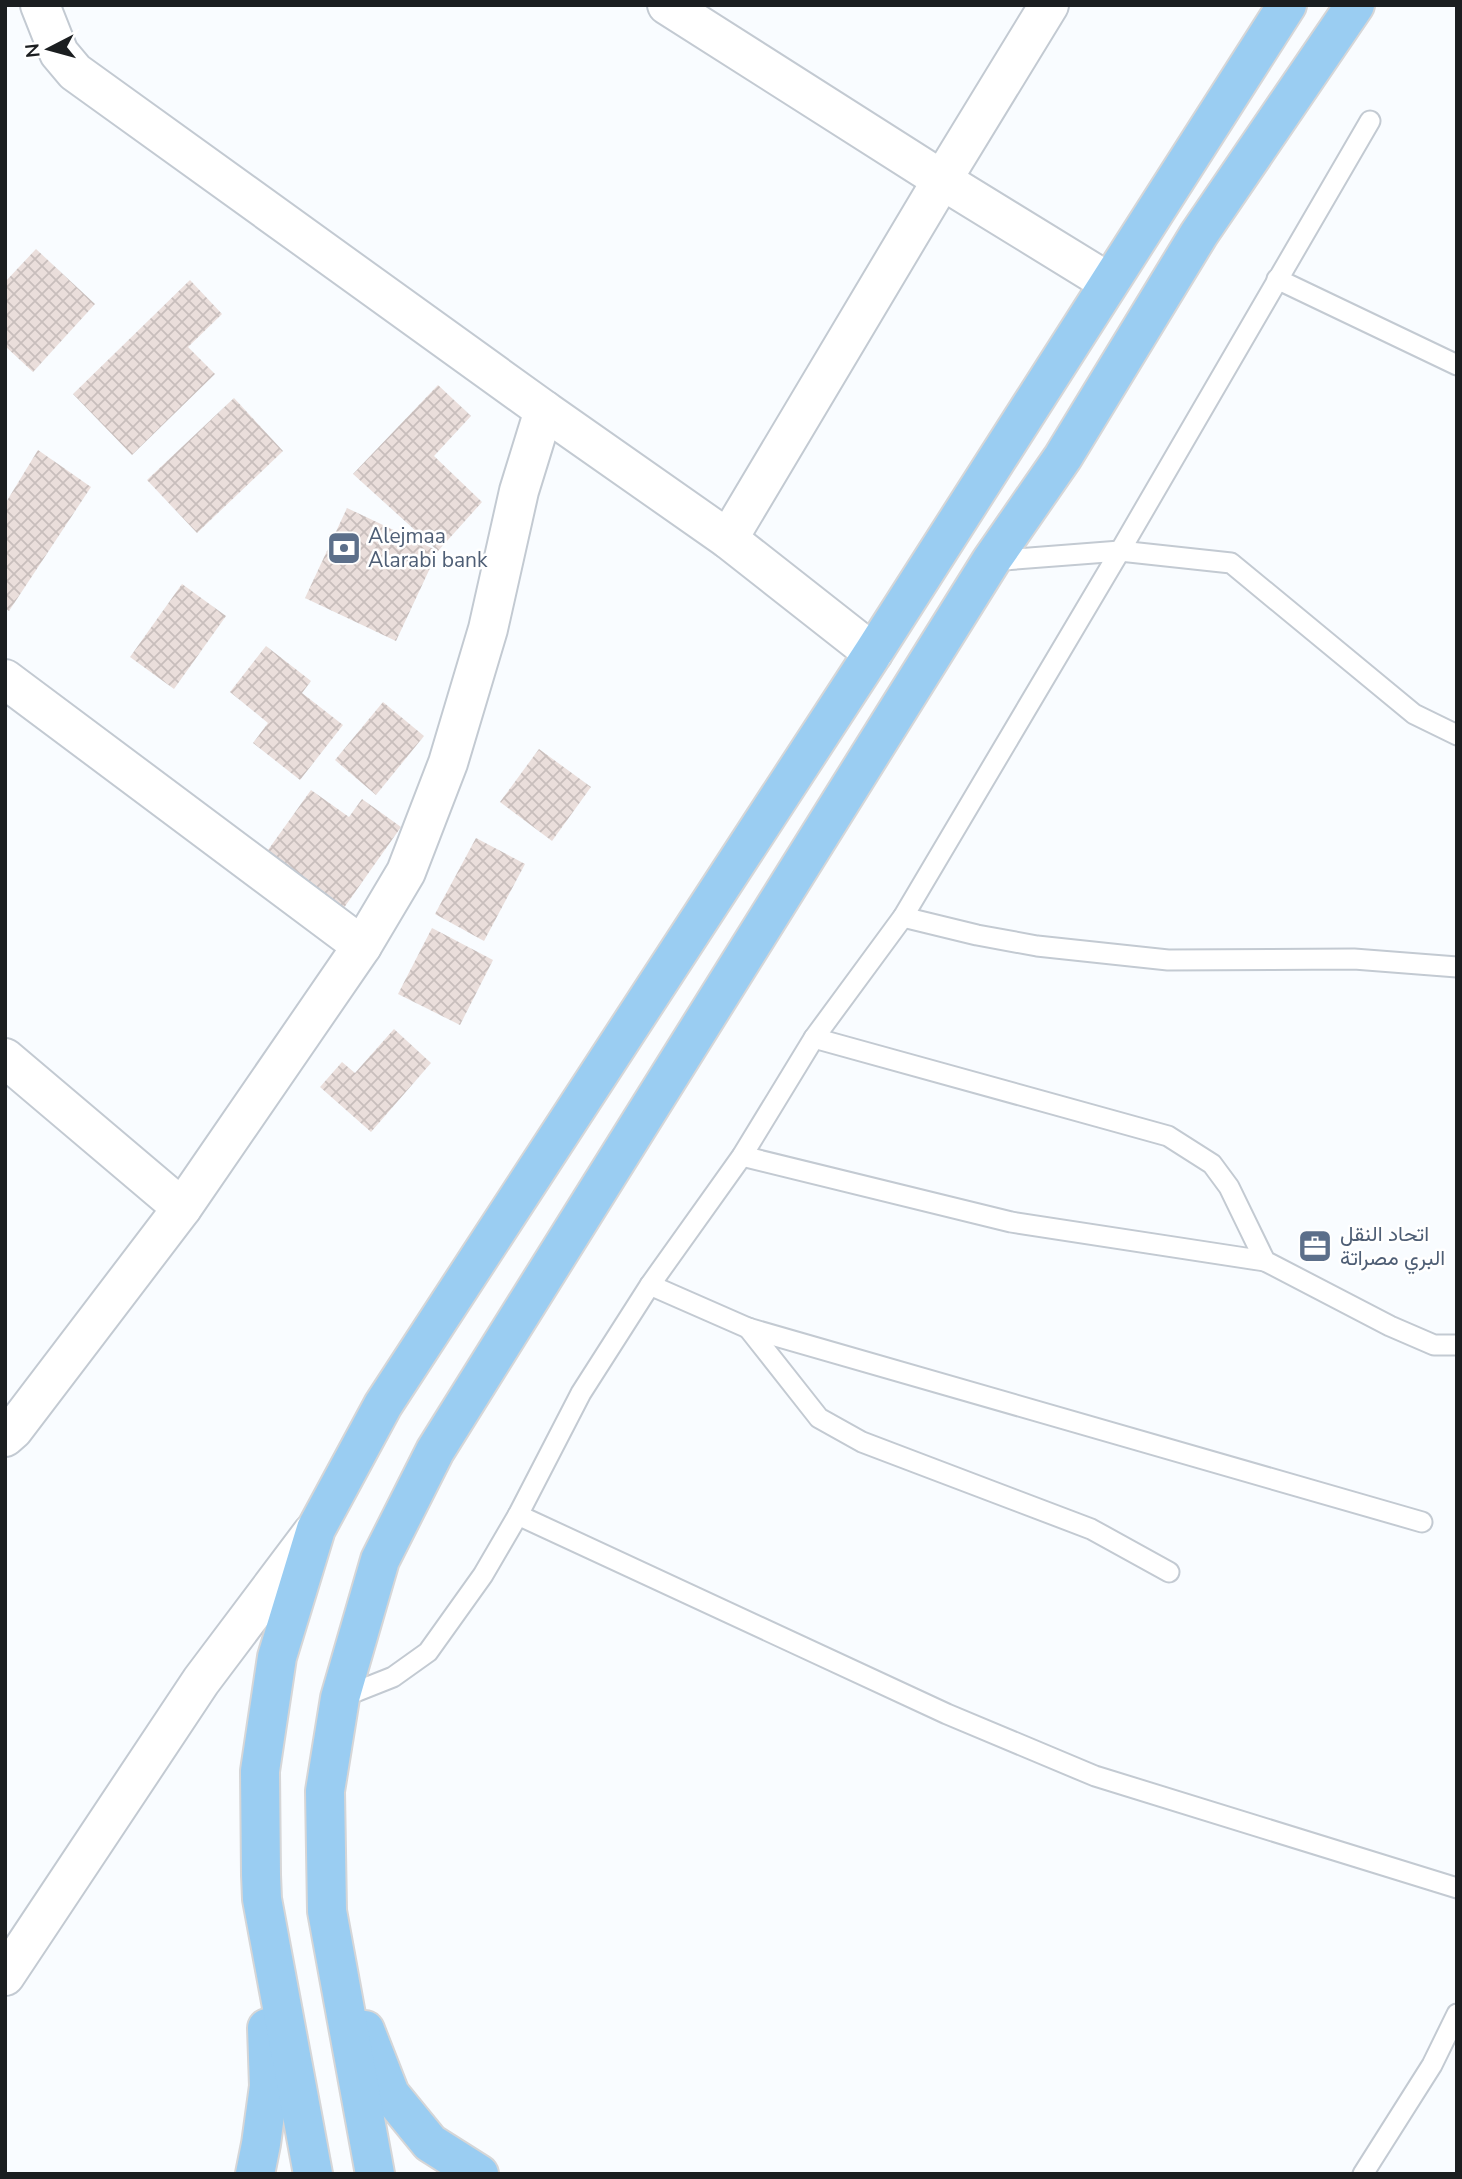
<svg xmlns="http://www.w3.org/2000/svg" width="1462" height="2179" font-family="'Nunito Sans',Vazirmatn,sans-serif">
  <defs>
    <pattern id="building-cross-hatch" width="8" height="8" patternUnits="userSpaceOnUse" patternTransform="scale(1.75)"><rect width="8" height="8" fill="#eadedb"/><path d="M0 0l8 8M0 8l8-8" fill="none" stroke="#c8bebc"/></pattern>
  </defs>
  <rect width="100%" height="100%" fill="#f9fcff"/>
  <g fill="url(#building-cross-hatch)">
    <polygon points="36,249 95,304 33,372 5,346 5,282"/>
    <polygon points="190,280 222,314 188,347 215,374 132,455 73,394"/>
    <polygon points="438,385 471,416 434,456 482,502 438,551 353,474"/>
    <polygon points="234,398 283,451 197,533 147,480"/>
    <polygon points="38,450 91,487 9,611 5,608 5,504"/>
    <polygon points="347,508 438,551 396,641 305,598"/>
    <polygon points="182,584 226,616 174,689 130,657"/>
    <polygon points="266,646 311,681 302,693 343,725 300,780 253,743 268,723 230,692"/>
    <polygon points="383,702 424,736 376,795 335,760"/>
    <polygon points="539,749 591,787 552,841 500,802"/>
    <polygon points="311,790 349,817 362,799 401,827 341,912 263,857"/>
    <polygon points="476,838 525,864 484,941 435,914"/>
    <polygon points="432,928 493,960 460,1025 398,994"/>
    <polygon points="394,1029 431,1063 371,1132 320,1087 342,1062 355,1073"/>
  </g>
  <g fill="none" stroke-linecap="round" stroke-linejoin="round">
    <g stroke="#c3cad2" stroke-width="23">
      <g id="service">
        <polyline points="1277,279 1457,365"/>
        <polyline points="991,561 1120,551 1231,563 1414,714 1457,735"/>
        <polyline points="903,917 977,935 1037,946 1168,960 1354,959 1457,967"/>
        <polyline points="814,1038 1168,1136 1212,1164 1229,1187 1265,1261 1390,1326 1434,1345 1457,1345"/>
        <polyline points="742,1156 1011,1222 1265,1261"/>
        <polyline points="650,1285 748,1328 1422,1522"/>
        <polyline points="748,1328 819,1418 862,1442 1091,1529 1169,1572"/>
        <polyline points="518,1515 947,1714 1095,1776 1457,1888"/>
        <polyline points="340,1698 393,1677 428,1652 483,1575 518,1515 581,1393 650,1285 742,1156 814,1038 903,917 1120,551 1370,121"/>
        <polyline points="1363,2174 1432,2065 1457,2014"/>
      </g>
    </g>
    <g stroke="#c3cad2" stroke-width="42">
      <g id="minor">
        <polyline points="667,5 942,180 1108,282"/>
        <polyline points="544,410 728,539 873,653"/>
        <polyline points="728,539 942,180 1049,5"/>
        <polyline points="5,679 362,946"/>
        <polyline points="5,1058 182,1208"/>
        <polyline points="5,1437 13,1430 182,1208 362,946 406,872 448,763 488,629 519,491 544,410 75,72 59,53 40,5"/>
        <polyline points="5,1976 201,1681 313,1532"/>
      </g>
    </g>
    <g stroke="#d6d6d7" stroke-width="42">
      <g id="primary">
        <polyline points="365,2030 390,2094 430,2143 479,2174"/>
        <polyline points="255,2174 261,2144 269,2086 267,2028"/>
        <polyline points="313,2174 262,1899 261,1875 260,1771 277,1657 316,1529 383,1405 873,653 1287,5"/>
        <polyline points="375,2174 327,1911 325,1791 340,1698 380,1560 435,1451 991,561 1063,457 1199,234 1355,5"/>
      </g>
    </g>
    <use href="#service" stroke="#fff" stroke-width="19"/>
    <use href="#minor" stroke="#fff" stroke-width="38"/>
    <use href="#primary" stroke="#9acdf2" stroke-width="38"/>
  </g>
  <defs>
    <g id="bank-square" transform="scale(1.75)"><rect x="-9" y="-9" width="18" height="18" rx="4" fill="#5c6f8a" stroke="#fff"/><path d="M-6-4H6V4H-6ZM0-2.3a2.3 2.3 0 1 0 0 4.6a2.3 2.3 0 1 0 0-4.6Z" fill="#fff"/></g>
    <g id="office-square" transform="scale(1.75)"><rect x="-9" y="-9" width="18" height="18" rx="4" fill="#5c6f8a" stroke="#fff"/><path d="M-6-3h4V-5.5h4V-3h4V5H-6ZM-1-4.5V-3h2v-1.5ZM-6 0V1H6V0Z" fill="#fff"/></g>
  </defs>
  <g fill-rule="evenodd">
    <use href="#bank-square" x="344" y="548"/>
    <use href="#office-square" x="1315" y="1246"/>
  </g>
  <g text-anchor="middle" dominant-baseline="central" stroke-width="5" stroke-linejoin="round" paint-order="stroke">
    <g font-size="21" fill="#4e5e75" stroke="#fff" text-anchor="start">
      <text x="368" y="536">Alejmaa<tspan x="368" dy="24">Alarabi bank</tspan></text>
      <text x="1340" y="1234">اتحاد النقل<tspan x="1340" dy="24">البري مصراتة</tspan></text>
    </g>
  </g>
  <rect width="1462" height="2179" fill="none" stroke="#1b1e20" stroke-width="14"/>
  <g transform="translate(49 49) rotate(264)" stroke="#ffffff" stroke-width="5" paint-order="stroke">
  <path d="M0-5L12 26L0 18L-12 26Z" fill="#1b1e20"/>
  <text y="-10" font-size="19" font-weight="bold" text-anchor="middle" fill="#1b1e20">N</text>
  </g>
</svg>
